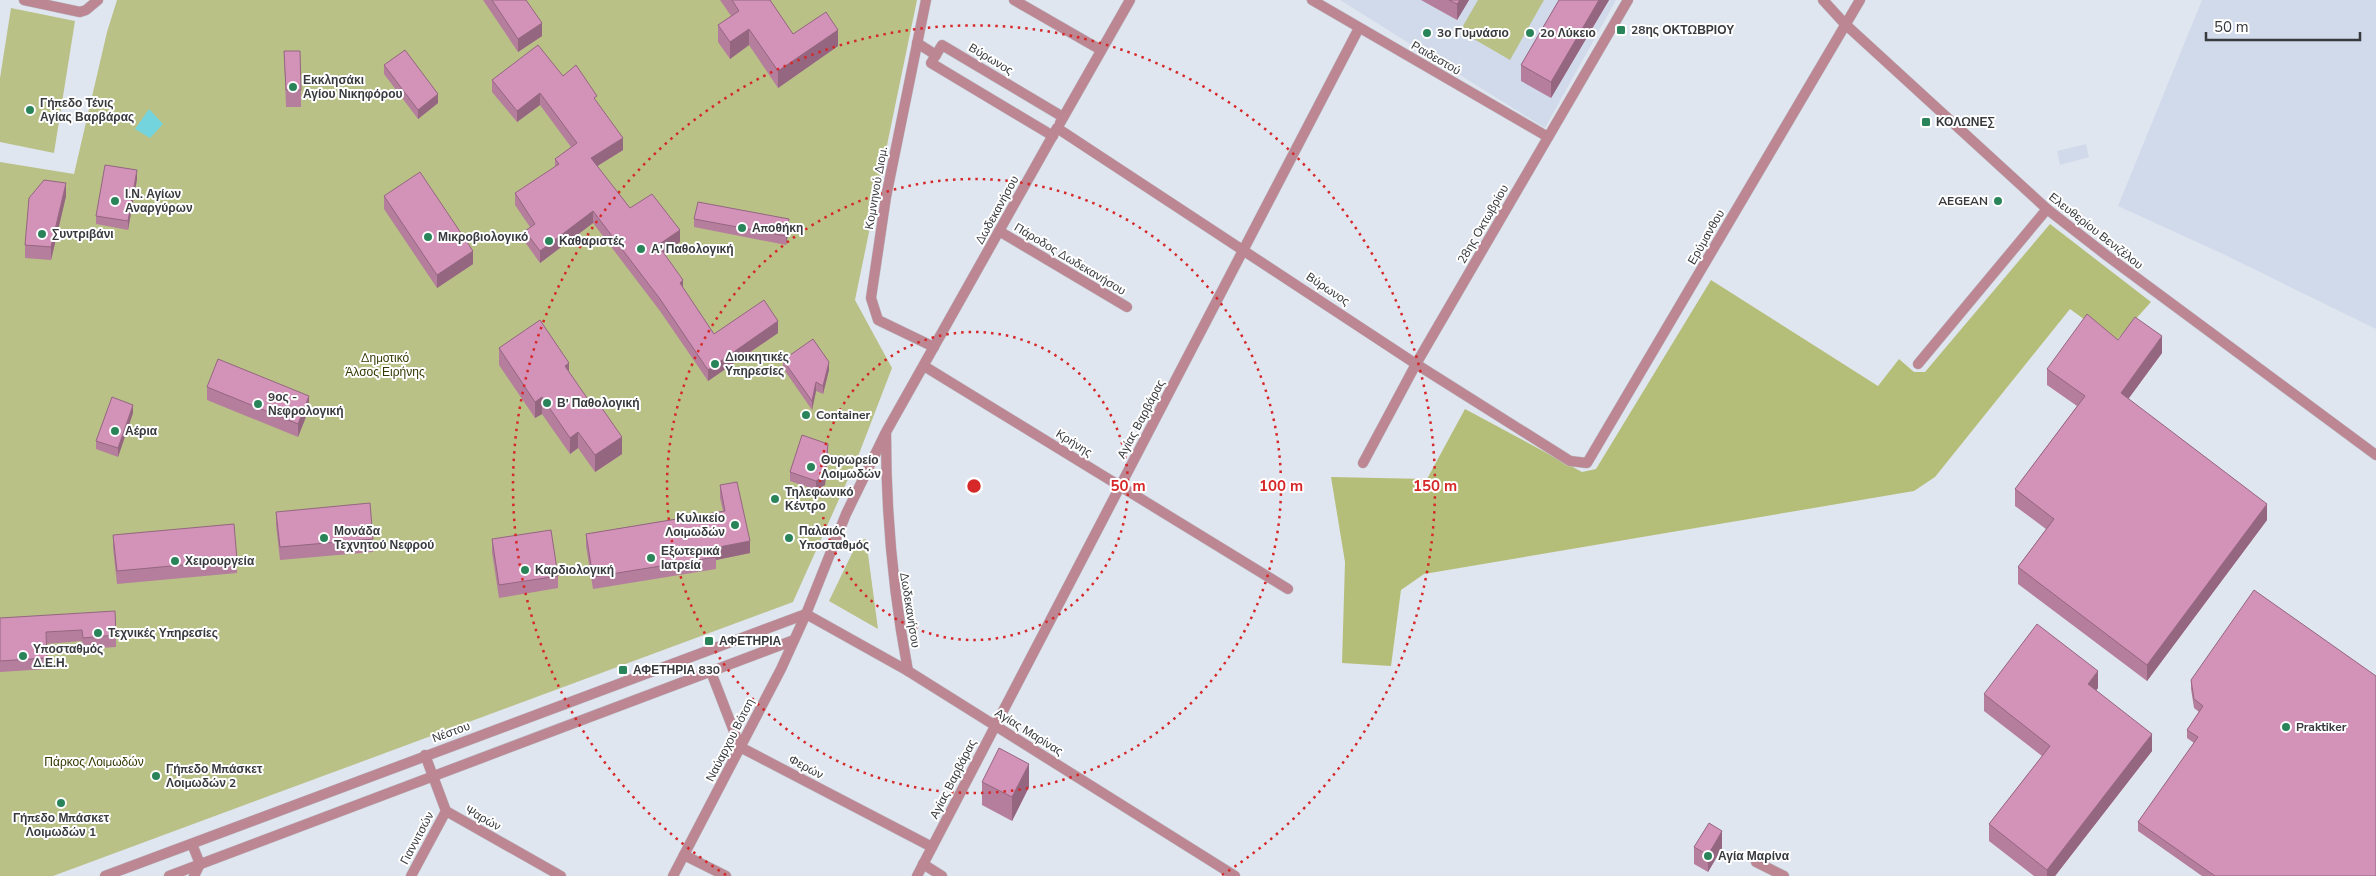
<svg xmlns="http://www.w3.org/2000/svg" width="2376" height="876" font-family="'Nunito Sans',sans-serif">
  <rect width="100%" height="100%" fill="#e0e6f0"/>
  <g fill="#d0daea">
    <polygon points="1340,0 1616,0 1545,128"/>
    <polygon points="2202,0 2376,0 2376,329 2223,254 2118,206"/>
    <polygon points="2086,144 2089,157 2060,165 2057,151"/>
  </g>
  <g fill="#b9c187">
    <polygon points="117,0 917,0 855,300 892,368 857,459 793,602 53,876 0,876 0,162 74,174 107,32"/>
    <polygon points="1478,0 1544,0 1510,60 1460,31"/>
    <polygon points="11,8 75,21 54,153 0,142 0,78"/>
    <polygon points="866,539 878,629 829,601 858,541"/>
  </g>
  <polygon fill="#b5be79" points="2050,224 2151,302 2115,342 2070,309 1935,477 1914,491 1424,574 1401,590 1391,666 1342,663 1345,562 1331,477 1427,479 1465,409 1582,472 1596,469 1711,280 1878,386 1899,359 1914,372 1925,372"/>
  <polygon fill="#74d4dd" points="149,109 163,124 150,138 135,129"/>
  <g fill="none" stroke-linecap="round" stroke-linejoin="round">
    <g stroke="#bec4cc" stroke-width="11">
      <polyline id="pedestrian" points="926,0 886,197 871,298 878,320 934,347"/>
    </g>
    <g stroke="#bec4cc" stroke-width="11">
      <g id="minor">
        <polyline points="24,0 80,12 86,10 98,0"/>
        <polyline points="1014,0 1101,50"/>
        <polyline points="1312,0 1548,137"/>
        <polyline points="917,43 936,55"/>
        <polyline points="1060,123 1130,0"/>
        <polyline points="1053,136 931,63 942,45 1063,117"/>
        <polyline points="999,231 1127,307"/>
        <polyline points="1918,364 2047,209"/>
        <polyline points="924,366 1288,589"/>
        <polyline points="1363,463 1416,364 1570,461 1587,463 1860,0"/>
        <polyline points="711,672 740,747 932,847"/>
        <polyline points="425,755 446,811 561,876"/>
        <polyline points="192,844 200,864 194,876"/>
        <polyline points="684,855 726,876"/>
        <polyline points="1756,862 1784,876"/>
        <polyline points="923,864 942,876"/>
        <polyline points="411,876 446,811"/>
        <polyline points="673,876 781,669 806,614"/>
        <polyline points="917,876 1359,28"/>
      </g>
    </g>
    <g stroke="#bec4cc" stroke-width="11">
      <g id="tertiary">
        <polyline points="1823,0 1845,24 2047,209 2106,255 2376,455"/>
        <path d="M886,434c0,80 7,158 22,237"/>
        <polyline points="806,614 846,514 886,432 1057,128 1416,364 1628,0"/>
        <polyline points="806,614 908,671 1235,876"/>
        <polyline points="105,876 806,614"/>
        <polyline points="169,876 794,640"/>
      </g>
    </g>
    <use href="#pedestrian" stroke="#bc8692" stroke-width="10"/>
    <use href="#minor" stroke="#bc8692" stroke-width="10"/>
    <use href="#tertiary" stroke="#bc8692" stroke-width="10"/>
  </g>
  <g fill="#b57e9d">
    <polygon points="483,0 526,0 542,36 518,52"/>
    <polygon points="720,0 770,0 793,34 838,46 778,88 749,45 730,59 718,42 718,25 731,16"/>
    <polygon points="1421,0 1469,0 1457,20"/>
    <polygon points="1559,0 1609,0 1551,98 1521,81 1521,65"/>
    <polygon points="284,51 301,90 301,107 286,107"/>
    <polygon points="384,65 438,103 418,119 384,74"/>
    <polygon points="563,76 597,102 623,150 597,166 630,208 680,242 664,253 683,288 714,334 778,333 708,381 660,311 593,223 540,263 525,242 525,231 530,227 515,205 515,193 555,167 555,159 571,147 540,105 517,122 492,92 492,80"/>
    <polygon points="137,179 128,230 96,224 96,216"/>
    <polygon points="66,196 51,260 25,258 25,245"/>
    <polygon points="384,196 473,264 437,288 384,209"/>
    <polygon points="694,219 789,228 786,245 694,227"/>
    <polygon points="2118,340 2162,353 2128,399 2267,520 2147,681 2018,584 2018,567 2046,529 2015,506 2015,489 2077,406 2047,385 2047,369"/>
    <polygon points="499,348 569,372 622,454 595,472 578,448 570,454 542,414 535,418 499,365"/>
    <polygon points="783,360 829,370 823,394 816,391 812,410 783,368"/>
    <polygon points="207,387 309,409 298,437 207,400"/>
    <polygon points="133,413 118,457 96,449 96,441"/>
    <polygon points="828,452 825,485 816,490 790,481 790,472"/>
    <polygon points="720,485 750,553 716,560 716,569 593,589 586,546 586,534 723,511 720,498"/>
    <polygon points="276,512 373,539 373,552 280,560 276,525"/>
    <polygon points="113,535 237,560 237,573 117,584 113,548"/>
    <polygon points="492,539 558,576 558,588 499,598 492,552"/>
    <polygon points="0,618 116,635 116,647 83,649 82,641 46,644 47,669 0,672"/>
    <polygon points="2191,680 2376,876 2202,876 2138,831 2138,822 2194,743 2187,738 2187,730 2199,712 2194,708 2191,689"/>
    <polygon points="2098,688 2096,690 2152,751 2055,876 2034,876 1989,841 1989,824 2042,756 1984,711 1984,694"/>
    <polygon points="982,782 1029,787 1012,821 982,805"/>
    <polygon points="1694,847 1722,848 1708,872 1694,864"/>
  </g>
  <g fill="#946680">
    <polygon points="1460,0 1469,0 1457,20 1457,4"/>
    <polygon points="1599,0 1609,0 1551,98 1551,82"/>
    <polygon points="542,23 542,36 518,52 518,39"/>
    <polygon points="749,29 749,45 730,59 730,42"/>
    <polygon points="838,30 838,46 778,88 778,71"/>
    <polygon points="540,93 540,105 517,122 517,111"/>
    <polygon points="438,94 438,103 418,119 418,110"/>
    <polygon points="623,138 623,150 591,170 591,158"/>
    <polygon points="137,170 137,179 128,230 128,221"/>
    <polygon points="66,183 66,196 51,260 51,247"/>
    <polygon points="593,211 593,223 540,263 540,251"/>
    <polygon points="789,219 789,228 786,245 786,236"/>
    <polygon points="680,230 680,242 658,256 658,245"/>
    <polygon points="473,251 473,264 437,288 437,275"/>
    <polygon points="683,280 683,292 680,283"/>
    <polygon points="778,321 778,333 708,381 708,370"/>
    <polygon points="2162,336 2162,353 2121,409 2121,393"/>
    <polygon points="829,362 829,370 823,394 823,386"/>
    <polygon points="569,363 569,380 565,366"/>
    <polygon points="816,382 816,391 812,410 812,401"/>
    <polygon points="309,396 309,409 298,437 298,424"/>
    <polygon points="542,397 542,414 535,418 535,402"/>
    <polygon points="133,405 133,413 118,457 118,448"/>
    <polygon points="578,432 578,448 570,454 570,438"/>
    <polygon points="622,437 622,454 595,472 595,455"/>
    <polygon points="828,444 828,452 825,485 816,490 816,481"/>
    <polygon points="2267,504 2267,520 2147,681 2147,665"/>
    <polygon points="750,541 750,553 716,560 714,548"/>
    <polygon points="2098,671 2098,688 2088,700 2088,684"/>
    <polygon points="2152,734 2152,751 2055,876 2047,876 2047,870"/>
    <polygon points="1029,764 1029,787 1012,821 1012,797"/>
    <polygon points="1722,831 1722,848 1708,872 1708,855"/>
  </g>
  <g fill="#d392b7" stroke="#946680">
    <polygon points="492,0 526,0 542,23 518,39"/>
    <polygon points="732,0 770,0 793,34 826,12 838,30 778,71 749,29 730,42 718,25 739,11"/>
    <polygon points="1449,0 1460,0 1457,4"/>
    <polygon points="1559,0 1599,0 1551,82 1521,65"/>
    <polygon points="538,45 563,76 576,65 597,96 594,98 623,138 591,158 630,208 652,194 680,230 658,245 683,280 680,283 714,334 764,300 778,321 708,370 660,299 593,211 540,251 525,231 535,224 515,193 559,164 555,159 577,143 540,93 517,111 492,80"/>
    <polygon points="405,50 438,94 418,110 384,65"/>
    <polygon points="284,51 300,51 301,90 286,90"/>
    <polygon points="105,165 137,170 128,221 96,216"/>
    <polygon points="420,172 473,251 437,275 384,196"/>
    <polygon points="44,180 66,183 51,247 25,245 29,198"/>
    <polygon points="698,202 789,219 786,236 694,219"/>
    <polygon points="2087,314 2118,340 2135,317 2162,336 2121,393 2267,504 2147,665 2018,567 2054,519 2015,489 2085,396 2047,369"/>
    <polygon points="540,320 569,363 565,366 594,408 599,404 622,437 595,455 578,432 570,438 542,397 535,402 499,348"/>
    <polygon points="813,339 829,362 823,386 816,382 812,401 783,360"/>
    <polygon points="218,359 309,396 298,424 207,387"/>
    <polygon points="112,397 133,405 118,448 96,441"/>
    <polygon points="802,435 828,444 825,476 816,481 790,472"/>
    <polygon points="737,482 750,541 714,548 716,557 593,577 586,534 725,511 720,485"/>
    <polygon points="370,503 373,539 280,547 276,512"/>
    <polygon points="234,524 237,560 117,571 113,535"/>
    <polygon points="551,530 558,576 499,585 492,539"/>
    <polygon points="2254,590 2376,676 2376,876 2215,876 2138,822 2198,737 2187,730 2203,706 2194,699 2191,680"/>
    <polygon points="115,611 116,635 83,638 82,630 46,632 47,658 0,661 0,618"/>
    <polygon points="2037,624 2098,671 2088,684 2152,734 2047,870 1989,824 2050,746 1984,694"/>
    <polygon points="999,748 1029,764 1012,797 982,782"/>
    <polygon points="1709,823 1722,831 1708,855 1694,847"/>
  </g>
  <g fill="none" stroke="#d62828" stroke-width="2.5" stroke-dasharray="2.5 5">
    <circle cx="974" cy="486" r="154"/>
    <circle cx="974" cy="486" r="307"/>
    <path d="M726 875A461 461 0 1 1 1222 875"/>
  </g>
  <g fill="#2a845a" stroke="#fff" stroke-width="2">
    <rect x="1616" y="25" width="10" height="10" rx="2.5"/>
    <circle cx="1427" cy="33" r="5"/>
    <circle cx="1530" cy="33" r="5"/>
    <circle cx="293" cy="87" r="5"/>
    <circle cx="30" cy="110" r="5"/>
    <rect x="1921" y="117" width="10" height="10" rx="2.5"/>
    <circle cx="115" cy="201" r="5"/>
    <circle cx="1998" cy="201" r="5"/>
    <circle cx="742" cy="228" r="5"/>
    <circle cx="42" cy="234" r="5"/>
    <circle cx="428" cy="237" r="5"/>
    <circle cx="549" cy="241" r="5"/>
    <circle cx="641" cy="249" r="5"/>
    <circle cx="715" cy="364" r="5"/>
    <circle cx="547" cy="403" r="5"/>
    <circle cx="258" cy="404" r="5"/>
    <circle cx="806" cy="415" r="5"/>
    <circle cx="115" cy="431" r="5"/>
    <circle cx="811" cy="467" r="5"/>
    <circle cx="775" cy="499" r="5"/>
    <circle cx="735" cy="525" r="5"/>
    <circle cx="324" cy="538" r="5"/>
    <circle cx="789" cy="538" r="5"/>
    <circle cx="651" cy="558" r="5"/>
    <circle cx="175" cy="561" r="5"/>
    <circle cx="525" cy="570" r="5"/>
    <circle cx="98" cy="633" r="5"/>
    <rect x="704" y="636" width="10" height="10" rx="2.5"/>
    <circle cx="23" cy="656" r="5"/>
    <rect x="618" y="665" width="10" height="10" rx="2.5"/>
    <circle cx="2286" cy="727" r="5"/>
    <circle cx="156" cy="776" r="5"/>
    <circle cx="61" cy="803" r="5"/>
    <circle cx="1708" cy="856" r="5"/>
  </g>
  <g text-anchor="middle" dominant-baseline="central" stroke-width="4" stroke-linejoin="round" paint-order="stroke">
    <g font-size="12" font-weight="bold" fill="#383a3e" stroke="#fff" text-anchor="start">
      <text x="1631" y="30">28ης ΟΚΤΩΒΡΙΟΥ</text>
      <text x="1437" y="33">3ο Γυμνάσιο</text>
      <text x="1540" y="33">2ο Λύκειο</text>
      <text x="303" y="80">Εκκλησάκι<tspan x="303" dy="14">Αγίου Νικηφόρου</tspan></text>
      <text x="40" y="103">Γήπεδο Τένις<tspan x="40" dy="14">Αγίας Βαρβάρας</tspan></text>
      <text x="1936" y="122">ΚΟΛΩΝΕΣ</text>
      <text x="125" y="194">Ι.Ν. Αγίων<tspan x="125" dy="14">Αναργύρων</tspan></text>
      <text x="1988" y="201" text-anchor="end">AEGEAN</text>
      <text x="752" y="228">Αποθήκη</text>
      <text x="52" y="234">Συντριβάνι</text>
      <text x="438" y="237">Μικροβιολογικό</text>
      <text x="559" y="241">Καθαριστές</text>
      <text x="651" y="249">Α' Παθολογική</text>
      <text x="725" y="357">Διοικητικές<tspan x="725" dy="14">Υπηρεσίες</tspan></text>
      <text x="268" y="397">9ος -<tspan x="268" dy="14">Νεφρολογική</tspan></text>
      <text x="557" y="403">Β' Παθολογική</text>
      <text x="816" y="415">Container</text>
      <text x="125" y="431">Αέρια</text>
      <text x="821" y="460">Θυρωρείο<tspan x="821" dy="14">Λοιμωδών</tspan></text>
      <text x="785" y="492">Τηλεφωνικό<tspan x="785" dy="14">Κέντρο</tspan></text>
      <text x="725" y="518" text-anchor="end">Κυλικείο<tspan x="725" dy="14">Λοιμωδών</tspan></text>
      <text x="334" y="531">Μονάδα<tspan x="334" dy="14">Τεχνητού Νεφρού</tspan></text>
      <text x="799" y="531">Παλαιός<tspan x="799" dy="14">Υποσταθμός</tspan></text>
      <text x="661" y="551">Εξωτερικά<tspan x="661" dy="14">Ιατρεία</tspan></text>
      <text x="185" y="561">Χειρουργεία</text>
      <text x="535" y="570">Καρδιολογική</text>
      <text x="108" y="633">Τεχνικές Υπηρεσίες</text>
      <text x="719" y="641">ΑΦΕΤΗΡΙΑ</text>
      <text x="33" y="649">Υποσταθμός<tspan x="33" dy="14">Δ.Ε.Η.</tspan></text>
      <text x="633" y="670">ΑΦΕΤΗΡΙΑ 830</text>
      <text x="2296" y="727">Praktiker</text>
      <text x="166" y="769">Γήπεδο Μπάσκετ<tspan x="166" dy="14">Λοιμωδών 2</tspan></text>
      <text x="61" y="818" text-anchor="middle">Γήπεδο Μπάσκετ<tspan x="61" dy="14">Λοιμωδών 1</tspan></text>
      <text x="1718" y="856">Αγία Μαρίνα</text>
    </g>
    <g font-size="12" fill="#383a3e" stroke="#fff">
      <text transform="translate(1436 58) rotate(30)">Ραιδεστού</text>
      <text transform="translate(991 59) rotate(31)">Βύρωνος</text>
      <text transform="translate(876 188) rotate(-80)">Κομνηνού Διομ.</text>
      <text transform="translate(997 210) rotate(-61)">Δωδεκανήσου</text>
      <text transform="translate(1483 224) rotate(-60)">28ης Οκτωβρίου</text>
      <text transform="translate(2096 231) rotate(38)">Ελευθερίου Βενιζέλου</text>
      <text transform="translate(1706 237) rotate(-60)">Ερύμανθου</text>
      <text transform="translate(1070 259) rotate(31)">Πάροδος Δωδεκανήσου</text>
      <text transform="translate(1328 289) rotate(34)">Βύρωνος</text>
      <text transform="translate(1141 419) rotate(-62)">Αγίας Βαρβάρας</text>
      <text transform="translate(1074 443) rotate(32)">Κρήνης</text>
      <text transform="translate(910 610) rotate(81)">Δωδεκανήσου</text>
      <text transform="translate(451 732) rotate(-20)">Νέστου</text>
      <text transform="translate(1029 732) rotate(32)">Αγίας Μαρίνας</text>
      <text transform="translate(730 740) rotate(-63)">Ναύαρχου Βότση</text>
      <text transform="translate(806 767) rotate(28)">Φερών</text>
      <text transform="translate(953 779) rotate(-63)">Αγίας Βαρβάρας</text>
      <text transform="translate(483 818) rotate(29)">Ψαρών</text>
      <text transform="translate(417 838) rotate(-62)">Γιαννιτσών</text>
    </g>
    <g font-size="12" fill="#333800" stroke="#fff">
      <text x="385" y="358">Δημοτικό<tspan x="385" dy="14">Άλσος Ειρήνης</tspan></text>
      <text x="94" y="762">Πάρκος Λοιμωδών</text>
    </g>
  </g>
  <circle cx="974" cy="486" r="8" fill="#d62828" stroke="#fff" stroke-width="2.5"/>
  <g font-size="15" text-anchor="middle" font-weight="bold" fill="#d62828" stroke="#fff" stroke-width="4" stroke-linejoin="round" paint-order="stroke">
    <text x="1128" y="491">50 m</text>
    <text x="1281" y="491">100 m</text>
    <text x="1435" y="491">150 m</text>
  </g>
  <path d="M2206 32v8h154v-8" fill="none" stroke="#383a3e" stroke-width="2.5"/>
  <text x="2214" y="32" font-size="15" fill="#383a3e" stroke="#ffffff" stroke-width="4" paint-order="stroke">50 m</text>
</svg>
